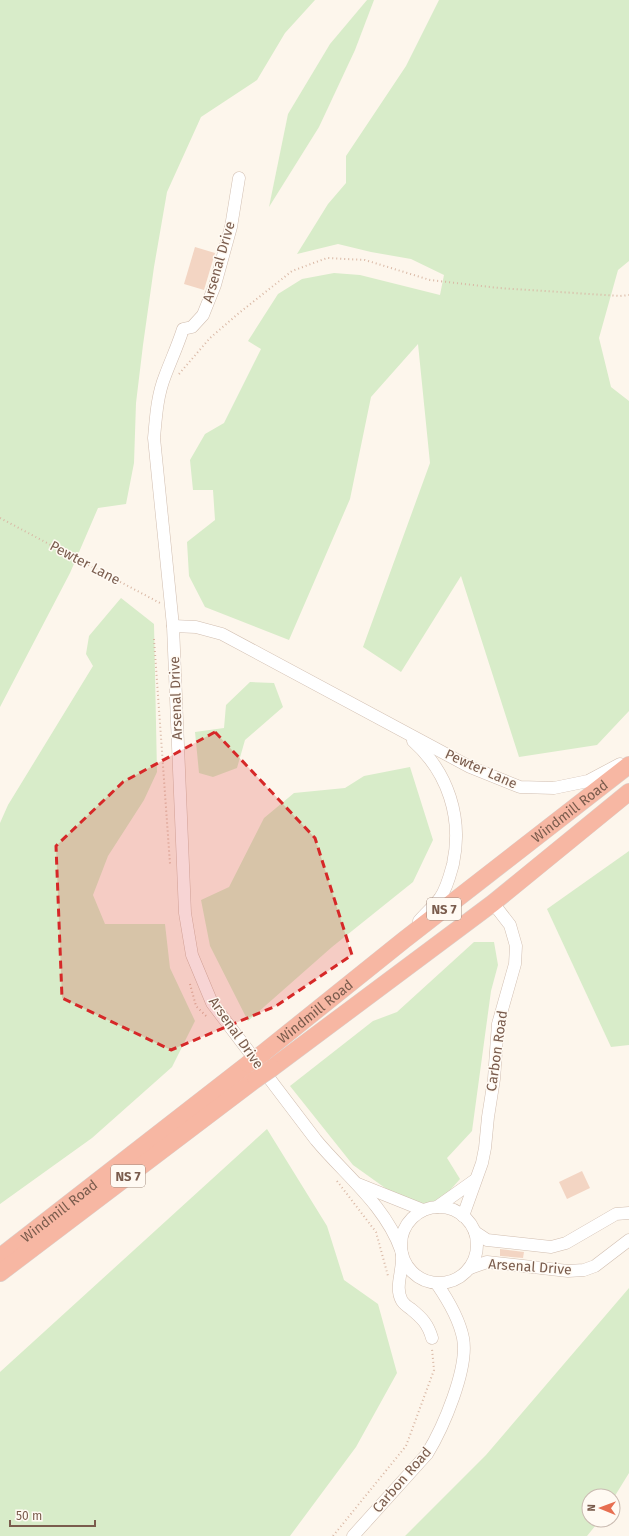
<svg xmlns="http://www.w3.org/2000/svg" width="629" height="1536" font-family="'Fira Sans',sans-serif">
  <rect width="100%" height="100%" fill="#fdf6ec"/>
  <g fill="#d8ecc9">
    <polygon points="0,0 315,0 285,33 257,80 201,117 167,192 154,267 143,345 136,403 134,463 126,504 98,508 70,573 0,707"/>
    <polygon points="367,0 374,0 355,50 319,127 269,207 288,114 330,44"/>
    <polygon points="439,0 629,0 629,261 618,270 599,338 611,387 629,401 629,711 597,745 519,757 461,576 401,672 363,647 430,463 418,344 371,397 350,499 289,640 205,607 189,576 187,542 215,520 213,490 193,490 190,460 205,434 224,423 261,349 248,341 278,294 302,279 334,273 360,275 440,295 444,275 411,259 371,252 338,244 297,254 328,204 346,183 346,156 406,66"/>
    <polygon points="121,598 154,624 157,772 144,800 108,856 93,895 105,924 165,924 170,968 195,1021 172,1067 92,1138 0,1204 0,823 8,805 93,666 86,654 89,636"/>
    <polygon points="250,682 274,683 283,707 245,740 237,768 213,777 199,773 195,732 224,728 226,705"/>
    <polygon points="410,767 433,840 413,882 332,947 248,1021 210,946 201,900 229,887 264,818 294,793 345,788 364,776"/>
    <polygon points="629,851 629,1045 611,1047 547,909"/>
    <polygon points="474,942 494,942 498,965 491,991 472,1131 447,1158 460,1179 444,1197 430,1205 409,1205 353,1165 290,1086 373,1021 397,1012"/>
    <polygon points="267,1129 327,1226 344,1280 378,1304 397,1373 356,1447 290,1536 0,1536 0,1372"/>
    <polygon points="629,1288 629,1473 613,1499 613,1496 589,1496 589,1520 600,1520 587,1536 405,1536 486,1455"/>
  </g>
  <g fill="#f3d5c3">
    <polygon points="195,247 215,253 204,290 184,284"/>
    <polygon points="582,1171 590,1188 567,1199 559,1182"/>
    <polygon points="500,1249 524,1252 523,1258 500,1256"/>
  </g>
  <g fill="none" stroke-linecap="round" stroke-linejoin="round">
    <g stroke="#d1beb0" stroke-width="13">
      <g id="minor">
        <path d="M239,178l-8,49 -16,58 -12,30 -11,12 -9,2c-5,16 -12,31 -18,47 -8,20 -9,41 -11,62l19,188 12,287 7,42 20,48 104,137c29,35 69,65 85,110 5,16 -8,36 1,51 2,3 6,6 9,8 11,9 17,15 21,29"/>
        <polyline points="173,626 196,627 222,634 470,767 520,787 554,788 588,781 620,764"/>
        <path d="M413,741c35,31 50,77 40,123 -3,11 -6,24 -13,34 -6,8 -14,15 -21,23"/>
        <polyline points="358,1184 423,1210"/>
        <circle cx="439" cy="1245" r="38"/>
        <polyline points="437,1207 475,1180"/>
        <polyline points="463,1216 482,1163 485,1148 488,1117 494,1079 498,1024 515,964 516,946 510,925 493,903"/>
        <polyline points="475,1232 487,1240 551,1247 566,1243 616,1214 629,1213"/>
        <polyline points="470,1268 487,1262 568,1271 584,1270 595,1266 629,1240"/>
        <path d="M353,1536l74,-82c16,-26 42,-86 36,-116 -4,-20 -15,-38 -26,-54"/>
      </g>
    </g>
    <g stroke="#dad1cd" stroke-width="18">
      <g id="highway">
        <path id="s1" d="M262,1054l142,-114 225,-175"/>
        <polyline points="272,1068 493,903 629,792"/>
        <path id="s2" d="M0,1257l248,-193"/>
        <polyline points="0,1273 256,1079"/>
      </g>
    </g>
    <g stroke="#d9b8a5" stroke-width="2" stroke-dasharray="1 3" stroke-linecap="butt">
      <polyline points="179,374 210,338 239,313 292,271 327,258 365,260 430,280 499,288 620,296 629,295"/>
      <polyline points="0,518 160,603"/>
      <polyline points="154,639 170,864"/>
      <polyline points="190,984 196,1006 208,1018"/>
      <polyline points="337,1181 376,1232 388,1276"/>
      <polyline points="333,1536 406,1446 434,1370 432,1349"/>
    </g>
    <use href="#minor" stroke="#fff" stroke-width="12"/>
    <use href="#highway" stroke="#f7b7a3" stroke-width="17"/>
    <g stroke="#dad1cd" stroke-width="18" stroke-linecap="butt">
      <g id="highway-bridge">
        <polyline points="248,1064 262,1054"/>
        <polyline points="256,1079 272,1068"/>
      </g>
    </g>
    <use href="#highway-bridge" stroke="#f7b7a3" stroke-width="17"/>
  </g>
  <path fill="#d62828" fill-opacity="0.2" stroke="#d62828" stroke-width="3" stroke-dasharray="8 5" stroke-linejoin="round" d="M215,732l100,106 37,117 -76,51 -105,44 -109,-52 -6,-152 67,-64z"/>
  <g text-anchor="middle" dominant-baseline="central" stroke-width="3" stroke-linejoin="round" paint-order="stroke">
    <g fill="#fffaf3" stroke="#a28b7f" stroke-width="1">
      <rect x="427" y="898" width="34" height="22" rx="3"/>
      <rect x="111" y="1165" width="34" height="22" rx="3"/>
    </g>
    <g font-size="13" font-weight="bold" fill="#7a5c4d">
      <text x="444" y="909">NS 7</text>
      <text x="128" y="1176">NS 7</text>
    </g>
    <g font-size="14" fill="#7a5c4d" stroke="#fffaf3">
      <text transform="translate(219 262) rotate(-74)">Arsenal Drive</text>
      <text transform="translate(85 563) rotate(28)">Pewter Lane</text>
      <text transform="translate(176 698) rotate(-92)">Arsenal Drive</text>
      <text transform="translate(481 769) rotate(24)">Pewter Lane</text>
      <text stroke="none"><textPath href="#s1" startOffset="392">Windmill Road</textPath></text>
      <text stroke="none"><textPath href="#s1" startOffset="68">Windmill Road</textPath></text>
      <text transform="translate(236 1033) rotate(55)">Arsenal Drive</text>
      <text transform="translate(497 1051) rotate(-82)">Carbon Road</text>
      <text stroke="none"><textPath href="#s2" startOffset="75">Windmill Road</textPath></text>
      <text transform="translate(530 1267) rotate(4)">Arsenal Drive</text>
      <text transform="translate(402 1480) rotate(-49)">Carbon Road</text>
    </g>
  </g>
  <g transform="translate(601 1508) rotate(271)"><circle r="19" fill="#fffaf3" stroke="#cabbb1"/>
  <path d="M0-3L7 15L0 10L-7 15Z" fill="#e76f51"/>
  <text y="-6" font-size="11" font-weight="bold" text-anchor="middle" fill="#7a5c4d">N</text>
  </g>
  <path d="M10 1520v6h85v-6" fill="none" stroke="#7a5c4d" stroke-width="2"/>
  <text x="16" y="1520" font-size="12" fill="#7a5c4d" stroke="#fffaf3" stroke-width="3" paint-order="stroke">50 m</text>
</svg>
